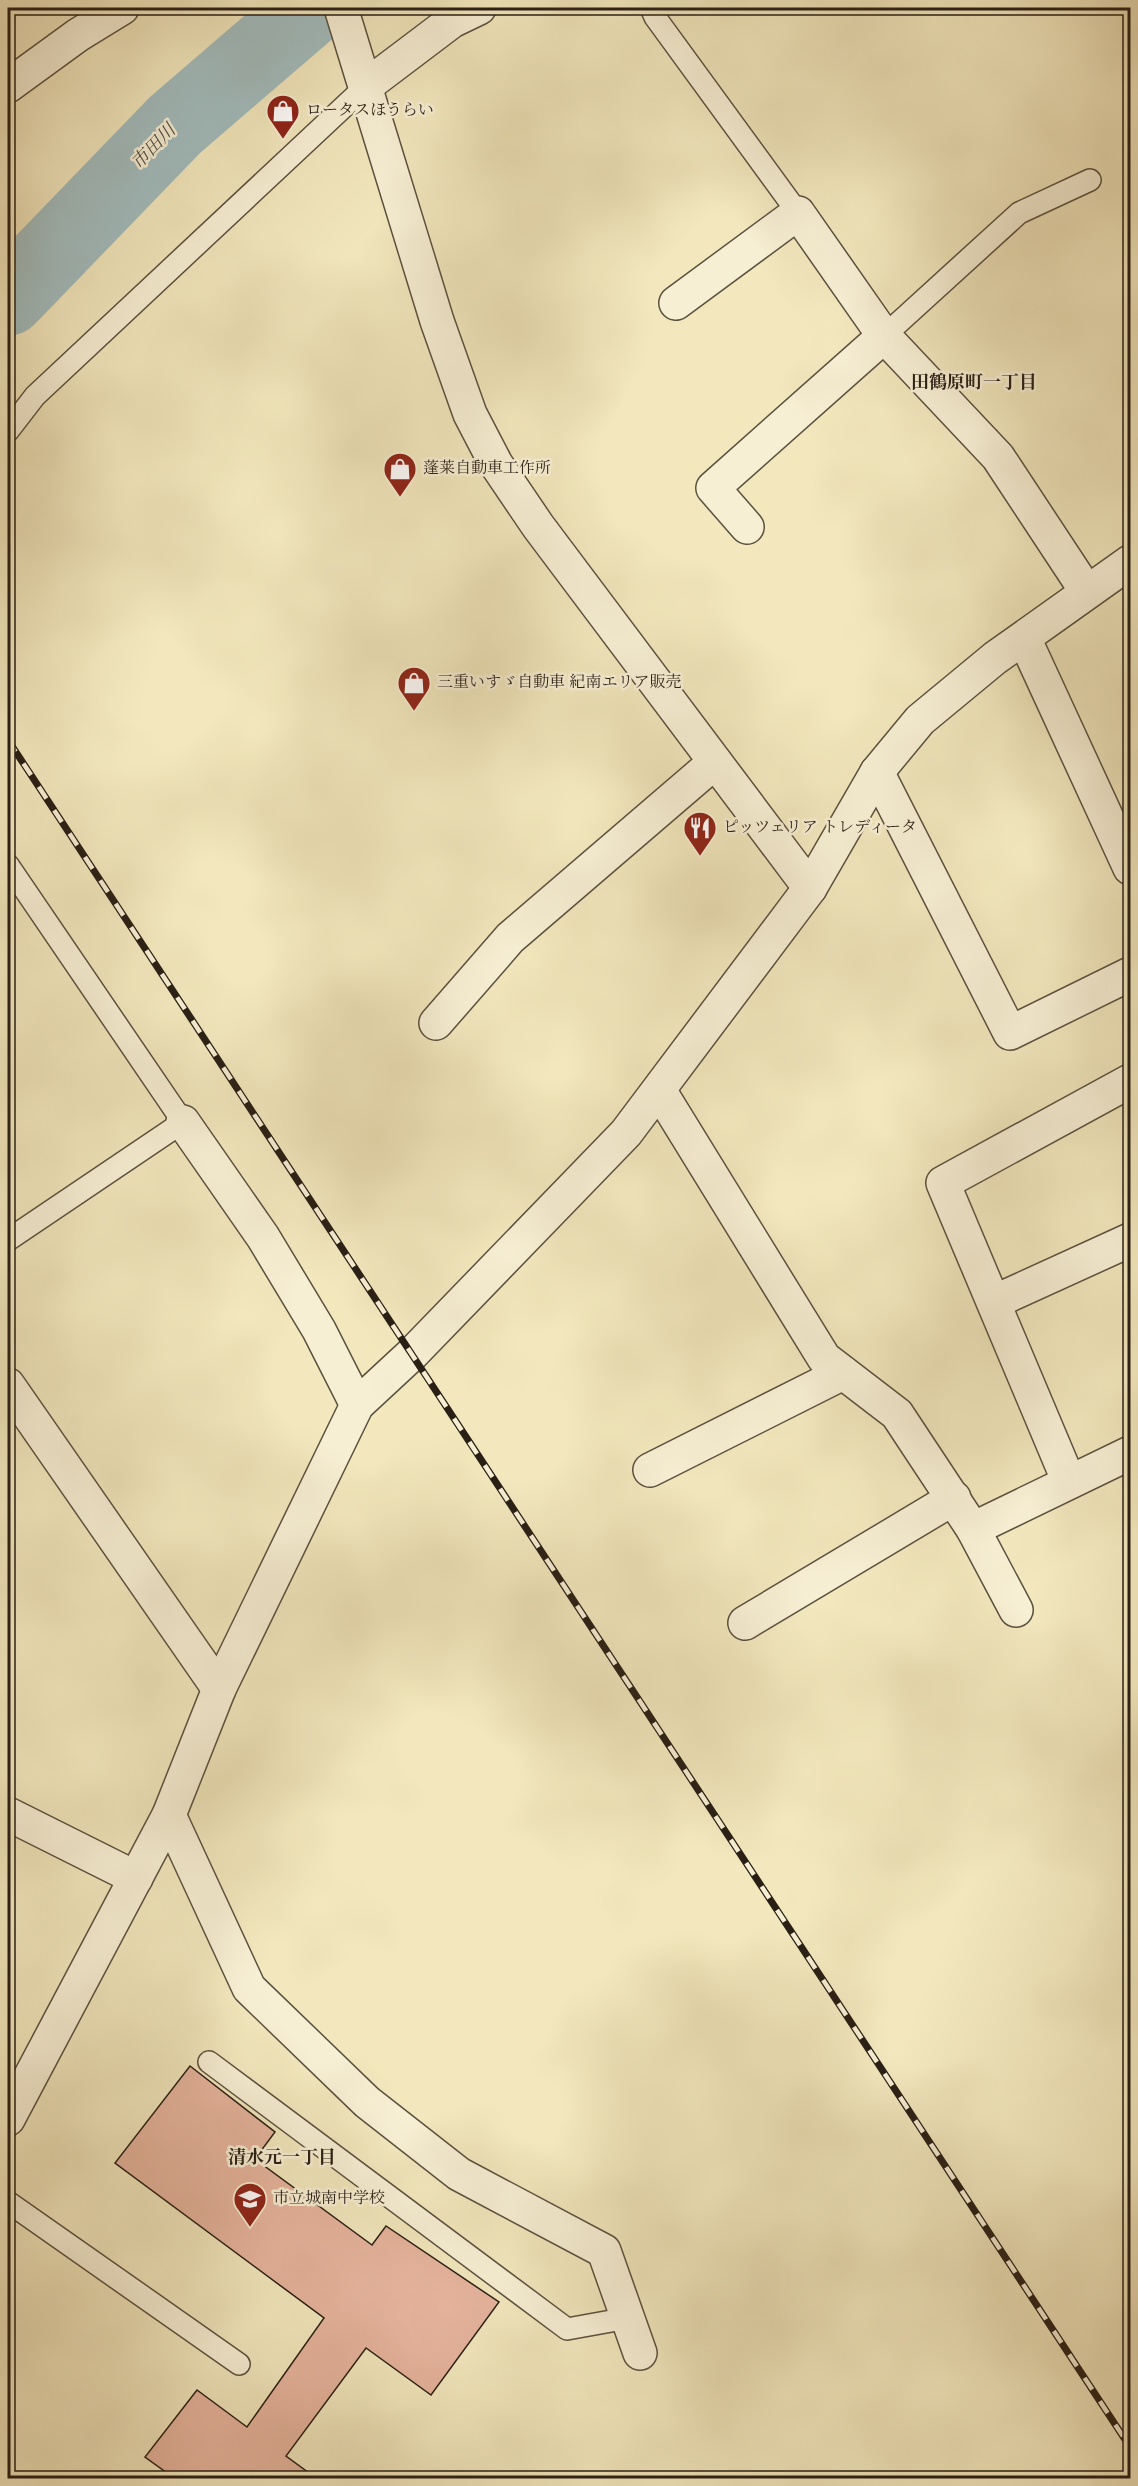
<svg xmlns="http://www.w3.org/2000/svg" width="1138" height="2486" font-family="'Old Standard TT','Noto Serif JP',serif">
  <rect width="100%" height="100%" fill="#f2e7bd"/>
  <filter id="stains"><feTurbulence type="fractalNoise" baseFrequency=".00333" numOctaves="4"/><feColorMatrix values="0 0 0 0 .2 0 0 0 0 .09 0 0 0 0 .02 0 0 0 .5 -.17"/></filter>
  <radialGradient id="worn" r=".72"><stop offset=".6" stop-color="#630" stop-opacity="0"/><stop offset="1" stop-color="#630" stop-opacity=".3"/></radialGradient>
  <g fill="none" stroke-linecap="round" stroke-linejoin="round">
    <polyline stroke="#a2bcbd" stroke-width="75" points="8,298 175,125 311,8"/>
  </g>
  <polygon fill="#e5b39c" stroke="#291f15" stroke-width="1.5" points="190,2066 275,2132 255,2159 372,2245 386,2226 499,2302 431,2395 366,2348 286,2456 316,2478 174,2478 145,2457 197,2390 247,2427 324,2318 115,2163"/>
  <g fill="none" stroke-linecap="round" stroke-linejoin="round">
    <g stroke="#5b513f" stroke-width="24">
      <g id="lane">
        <polyline points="651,8 655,17 798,213"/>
        <polyline points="884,336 1019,213 1090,180"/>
        <polyline points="8,431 35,396 366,86"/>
        <polyline points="8,865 183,1122 8,1240"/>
        <polyline points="209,2062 567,2329 628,2318"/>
        <polyline points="8,2202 239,2364"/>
      </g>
    </g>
    <g stroke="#5b513f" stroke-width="36">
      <g id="street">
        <polyline points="341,8 437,321 470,414 496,464 538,526 810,888"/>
        <polyline points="8,86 78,35 122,8"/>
        <polyline points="366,86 452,21 479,8"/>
        <polyline points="676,303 798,213 884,336 998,457 1087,592"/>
        <polyline points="747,527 713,488 884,336"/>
        <polyline points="1024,638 1130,868"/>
        <polyline points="877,772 1010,1033 1130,974"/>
        <polyline points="436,1023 510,938 715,762"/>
        <polyline points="659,1090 824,1358 897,1414 973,1529 1016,1610"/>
        <polyline points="183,1122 263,1237 319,1330 357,1405"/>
        <polyline points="994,1302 1130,1240"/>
        <polyline points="8,1385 219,1689"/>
        <polyline points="650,1470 843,1373"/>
        <polyline points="1069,1482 943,1183 1130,1081"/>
        <polyline points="973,1529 1130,1453"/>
        <polyline points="745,1623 954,1498"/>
        <polyline points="8,1814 136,1878"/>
        <polyline points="169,1815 249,1988 367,2102 459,2174 604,2251 640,2353"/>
        <polyline points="8,2119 169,1815 219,1689 357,1405 412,1354 626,1133 810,888 877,772 920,720 995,658 1130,562"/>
      </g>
    </g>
    <use href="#lane" stroke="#f7efd4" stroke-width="21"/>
    <use href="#street" stroke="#f7efd4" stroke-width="33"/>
    <g stroke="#291f15" stroke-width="7">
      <polyline id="rail" points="8,740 1130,2447"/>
    </g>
    <use href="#rail" stroke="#f7efd4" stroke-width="4.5" stroke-dasharray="14" stroke-linecap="butt"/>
  </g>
  <defs>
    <g id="shop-pin" transform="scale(1.725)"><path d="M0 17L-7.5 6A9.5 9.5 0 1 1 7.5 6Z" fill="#8f2418" stroke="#f7efd4"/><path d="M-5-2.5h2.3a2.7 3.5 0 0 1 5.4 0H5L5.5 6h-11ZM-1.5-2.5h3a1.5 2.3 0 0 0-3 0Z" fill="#fff"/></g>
    <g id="restaurant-pin" transform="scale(1.725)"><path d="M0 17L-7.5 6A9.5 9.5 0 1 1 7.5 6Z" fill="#8f2418" stroke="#f7efd4"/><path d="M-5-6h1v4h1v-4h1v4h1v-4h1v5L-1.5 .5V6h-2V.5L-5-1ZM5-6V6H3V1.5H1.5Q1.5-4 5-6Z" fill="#fff"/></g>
    <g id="school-pin" transform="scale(1.725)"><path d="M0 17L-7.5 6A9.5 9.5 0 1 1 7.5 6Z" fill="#8f2418" stroke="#f7efd4"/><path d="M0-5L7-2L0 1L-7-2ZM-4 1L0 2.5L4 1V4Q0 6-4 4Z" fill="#fff"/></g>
  </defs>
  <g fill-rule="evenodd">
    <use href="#shop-pin" x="283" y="111"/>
    <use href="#shop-pin" x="400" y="469"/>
    <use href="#shop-pin" x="414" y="683"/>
    <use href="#restaurant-pin" x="700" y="828"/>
    <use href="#school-pin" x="250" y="2199"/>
  </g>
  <g text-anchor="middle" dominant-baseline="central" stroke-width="5" stroke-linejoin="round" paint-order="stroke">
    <g font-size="16" fill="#291f15" stroke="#f7efd4" text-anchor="start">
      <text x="306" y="111">ロータスほうらい</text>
      <text x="423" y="469">蓬莱自動車工作所</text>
      <text x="437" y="683">三重いすゞ自動車 紀南エリア販売</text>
      <text x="723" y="828">ピッツェリア トレディータ</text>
      <text x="273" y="2199">市立城南中学校</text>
    </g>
    <g font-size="18" font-style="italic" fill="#4d4e47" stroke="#f7efd4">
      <text transform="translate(154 147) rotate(-46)">市田川</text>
    </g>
    <g font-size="18" font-weight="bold" fill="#291f15" stroke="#f7efd4">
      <text x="974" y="383">田鶴原町一丁目</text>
      <text x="282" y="2158">清水元一丁目</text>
    </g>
  </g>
  <rect width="1138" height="2486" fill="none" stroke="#f2e7bd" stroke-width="30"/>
  <rect x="9" y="9" width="1120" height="2468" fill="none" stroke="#291f15" stroke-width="3"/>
  <rect x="15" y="15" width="1108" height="2456" fill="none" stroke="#291f15" stroke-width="1.5"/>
  <rect width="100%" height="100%" filter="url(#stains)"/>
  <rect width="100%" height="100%" fill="url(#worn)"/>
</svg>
